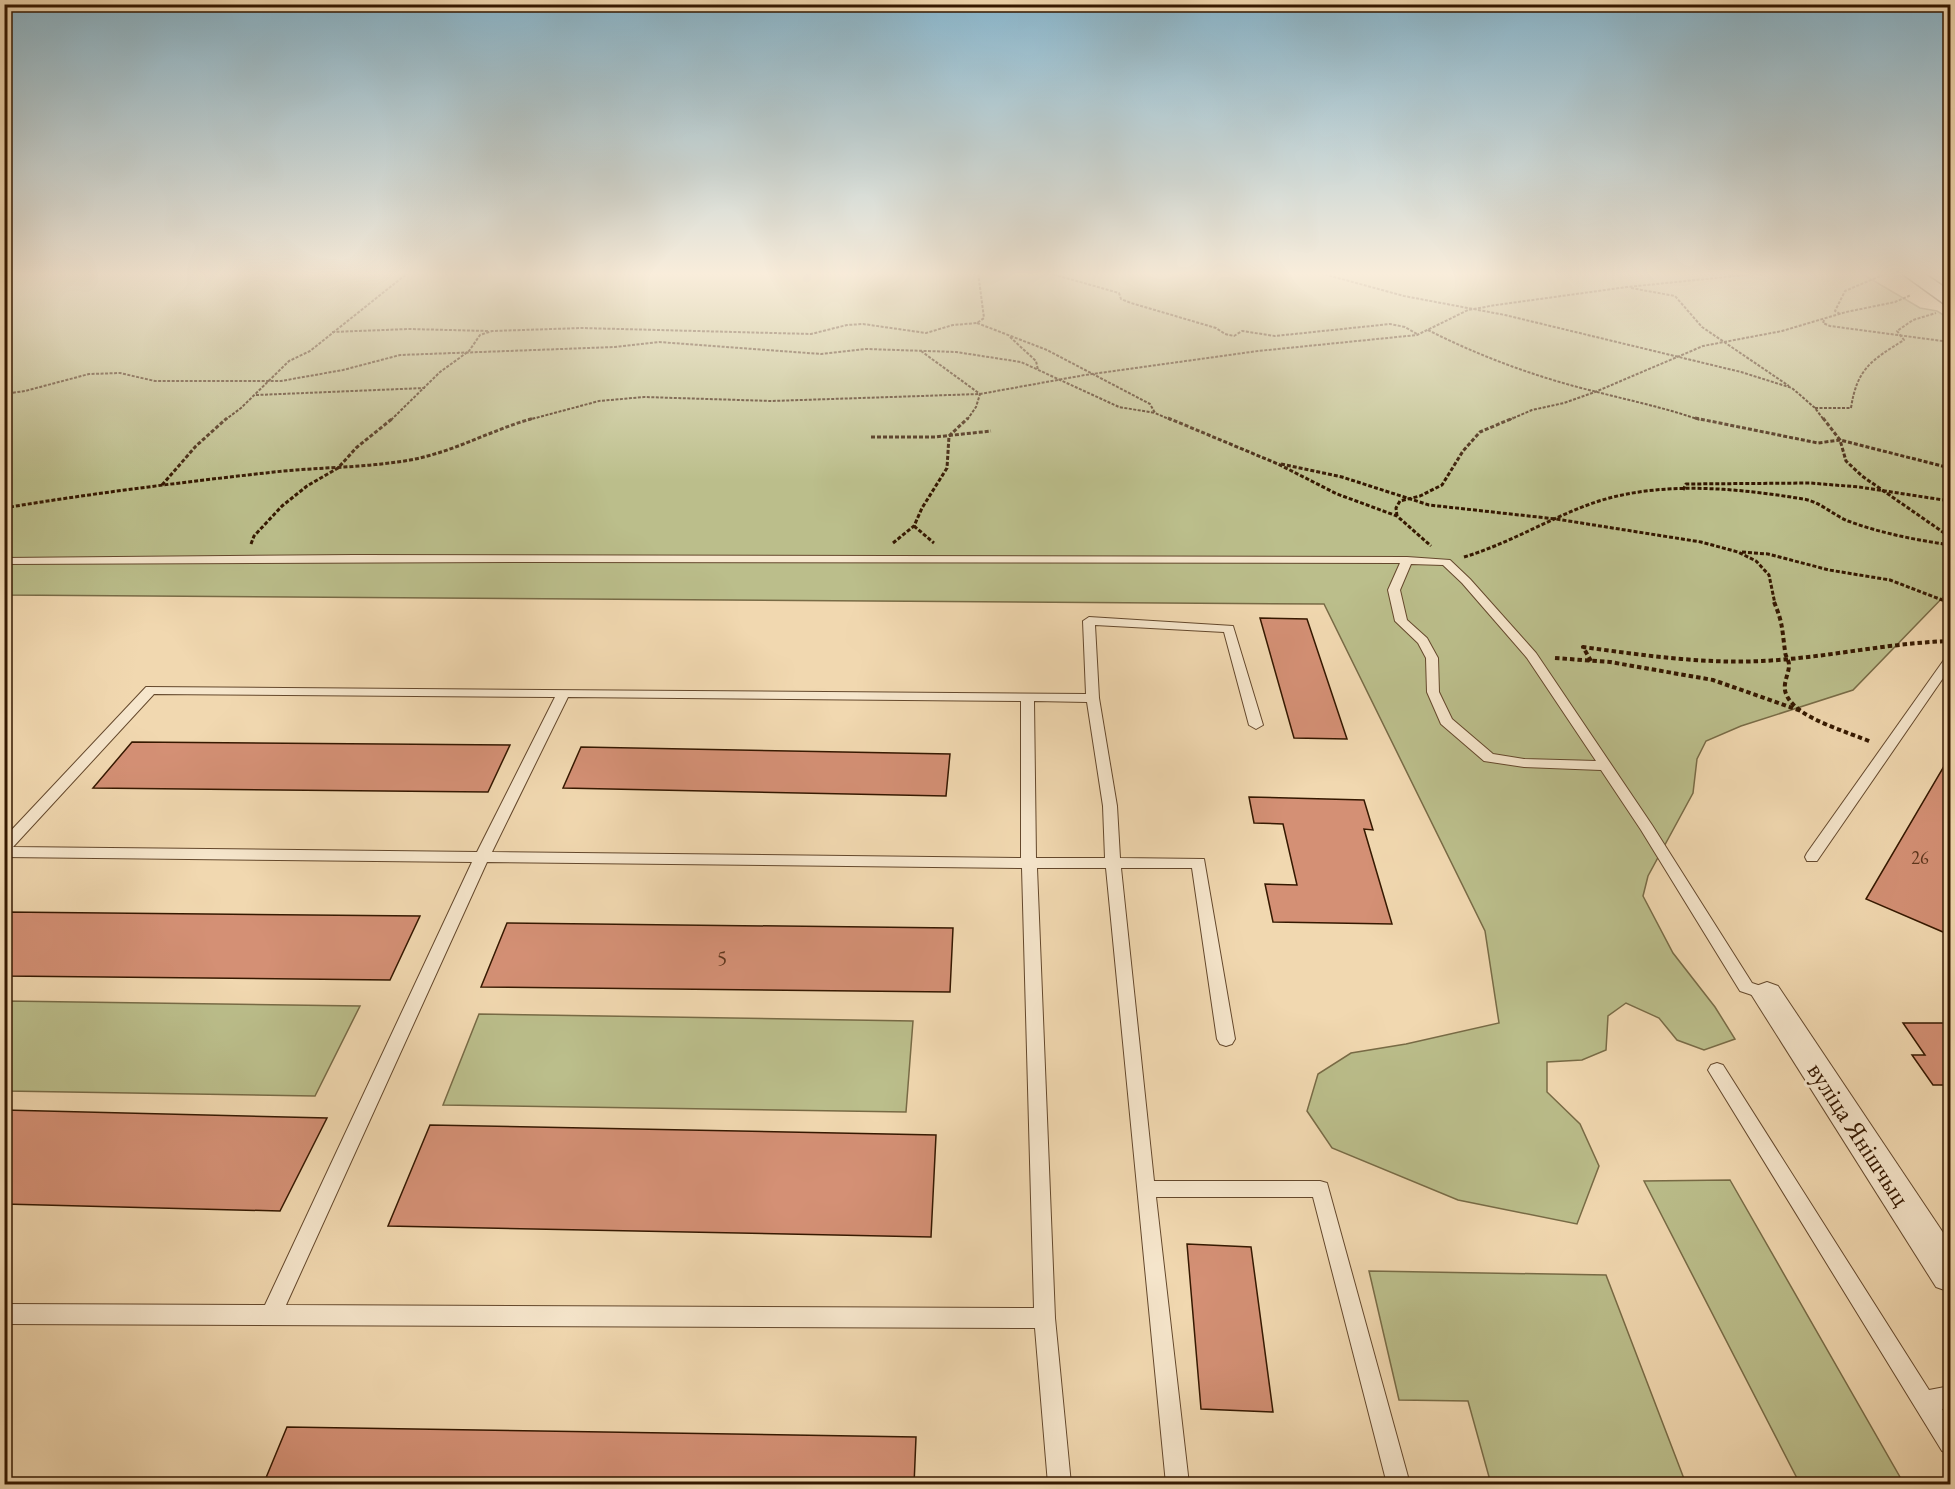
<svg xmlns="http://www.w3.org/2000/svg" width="1955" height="1489" font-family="'EB Garamond',serif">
  <rect width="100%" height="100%" fill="#f1d8b0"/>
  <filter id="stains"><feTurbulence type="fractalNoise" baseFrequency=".00333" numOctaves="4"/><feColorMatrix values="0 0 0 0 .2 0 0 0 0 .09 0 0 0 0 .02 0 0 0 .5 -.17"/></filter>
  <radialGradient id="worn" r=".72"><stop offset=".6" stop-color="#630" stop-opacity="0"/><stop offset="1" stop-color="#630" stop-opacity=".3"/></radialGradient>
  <g fill="#bbbe8b" stroke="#786b46" stroke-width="1.5">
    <polygon points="5,272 1859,272 1920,308 1937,311 1950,319 1950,590 1853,690 1741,726 1706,741 1697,759 1693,793 1648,876 1643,896 1673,953 1715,1007 1735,1039 1704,1050 1677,1040 1659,1018 1626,1003 1608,1016 1606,1050 1582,1060 1547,1062 1547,1092 1580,1124 1599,1166 1577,1224 1458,1200 1332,1148 1307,1111 1318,1074 1351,1053 1406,1044 1499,1023 1485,931 1324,604 5,595"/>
    <polygon points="5,1001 360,1006 315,1096 5,1091"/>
    <polygon points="479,1014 913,1021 906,1112 443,1105"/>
    <polygon points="1730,1180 1904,1484 1800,1484 1644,1181"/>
    <polygon points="1369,1271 1606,1275 1686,1484 1491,1484 1468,1401 1399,1400"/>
  </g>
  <g fill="#d49075" stroke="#351800" stroke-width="1.5">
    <polygon points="1260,618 1307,619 1347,739 1294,738"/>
    <polygon points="132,742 510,745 488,792 93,788"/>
    <polygon points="581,747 950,754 946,796 563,788"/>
    <polygon points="1950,756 1950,935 1866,899"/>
    <polygon points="1249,797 1364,800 1373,830 1364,829 1392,924 1273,922 1265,884 1297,885 1283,824 1254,823"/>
    <polygon points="4,912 420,916 390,980 4,976"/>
    <polygon points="507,923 953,928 950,992 481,987"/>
    <polygon points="1903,1023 1950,1023 1950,1092 1946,1085 1933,1085 1912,1055 1925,1055"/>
    <polygon points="4,1110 327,1118 280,1211 4,1204"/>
    <polygon points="430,1125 936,1135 931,1237 388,1226"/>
    <polygon points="1187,1244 1251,1247 1273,1412 1201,1409"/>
    <polygon points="287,1427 916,1437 914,1485 263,1485"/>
  </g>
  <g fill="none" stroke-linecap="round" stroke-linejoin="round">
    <g stroke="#64482c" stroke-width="2">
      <g id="lane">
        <path d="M355,555l1052,2 43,3 20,19 66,74 116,172 100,158 21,7 2,4 -2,4 -6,2 -27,-9 -99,-161 -40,-60 -77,-3 -40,-6 -43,-37 -14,-32 -1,-34 -8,-15 -23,-22 -7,-31 12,-27 -870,-1 -526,2v-6zM1411,564l32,1 19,18 65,75 69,103 -72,-2 -31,-5 -41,-35 -13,-27 -1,-34 -11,-20 -20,-18 -7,-30z"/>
        <path d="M1089,617l144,9 30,99 -7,4 -7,-4 -25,-93 -129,-7 4,73 18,108 3,52 84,1 31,180 -3,5 -6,2 -6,-2 -3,-5 -25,-171h-71l33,313h166l7,2 83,301h-23l-74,-287h-157l33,287h-23l-60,-616h-69l18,450 16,166h-23l-13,-156 -1031,-4v-20l261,1 207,-443 -468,-5v-19l142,-151 940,7 -3,-73zM154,694l401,3 -78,155 -464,-5zM568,697l453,4v157l-529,-6zM1034,701l53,1 16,104 2,52h-69zM487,862l535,6 12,440 -748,-3z"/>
        <polygon points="1950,656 1950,668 1817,861 1807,861 1805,857 1807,853 1946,657"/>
        <polygon points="1717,1063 1723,1065 1929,1390 1950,1386 1950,1408 1942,1409 1950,1423 1950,1454 1942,1451 1711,1075 1708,1070 1711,1065"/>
      </g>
    </g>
    <g stroke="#64482c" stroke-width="2">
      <polygon id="street" points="1767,982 1778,986 1950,1243 1950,1292 1936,1287 1756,1002 1751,994 1756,986"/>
    </g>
    <g stroke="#351800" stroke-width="3">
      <polygon id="secondary" points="1900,272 1922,272 1950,291 1950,305 1943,303"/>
    </g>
    <g stroke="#351800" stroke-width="2" stroke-dasharray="3 1.5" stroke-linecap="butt">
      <polyline points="1045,272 1119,293 1121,299 1131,303 1216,328 1225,334 1234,336 1242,331 1275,336 1390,324 1405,327 1417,334"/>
      <polyline points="1316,272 1404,296 1505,315 1741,372 1792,388 1815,408 1824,420"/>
      <polyline points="1631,288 1675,296 1702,327 1789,386"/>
      <polyline points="1840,314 1835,311 1845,291 1885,274"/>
      <polyline points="1824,320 1823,323 1830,326 1950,342"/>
      <polyline points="977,323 1047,350 1150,404 1155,413 1171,420"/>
      <path d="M1428,330c53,27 111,48 169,62 35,9 69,16 103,28"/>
      <polyline points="332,332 409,329 489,331"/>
      <polyline points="1010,337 1036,361 1038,370"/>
      <polyline points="921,351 980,394 976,407 967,420"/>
      <polyline points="4,394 25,391 89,374 120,373 155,381 281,381 343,370 400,355 615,347 659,342 821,354 866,349 956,352 1021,362 1119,407 1155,413"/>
      <polyline points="256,395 425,388"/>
      <path d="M1815,408h36c6,-40 21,-48 53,-68l-7,-9 16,-11 23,-7"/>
      <polyline points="225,420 241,408 289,361 310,351 409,272"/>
      <polyline points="391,420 440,372 469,351 480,335 492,331 582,328 811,334 847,325 863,324 926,333 953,325 977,323 984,318 978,272"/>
      <polyline points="528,420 599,401 644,397 772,401 980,394 1085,375 1258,351 1417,335 1468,310 1496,305 1627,287 1774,272"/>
      <polyline points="1509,420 1532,410 1564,403 1595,392 1703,346 1782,331 1846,312 1895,302 1911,295"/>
    </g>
    <g stroke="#351800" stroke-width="3" stroke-dasharray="4 2" stroke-linecap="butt">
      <polyline points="1168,418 1278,464 1337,494 1397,516 1431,546"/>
      <polyline points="1695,418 1818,443 1840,440 1950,468"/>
      <polyline points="1823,418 1840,440 1846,461 1862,476 1950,537"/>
      <polyline points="871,437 935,437 991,431"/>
      <polyline points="1281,464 1342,477 1429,505 1556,519 1701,542 1738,552 1756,561 1769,575 1775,604"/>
      <polyline points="162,485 196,446 227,418"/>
      <polyline points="1683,490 1686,484 1810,483 1859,487 1950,501"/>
      <path d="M4,508c90,-15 180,-26 270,-36 45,-5 91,-4 136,-12 44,-8 81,-30 124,-42"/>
      <polyline points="1397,516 1396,508 1400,501 1420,496 1442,485 1463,451 1480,432 1513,418"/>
      <polyline points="914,526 934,543"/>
      <polyline points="893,543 914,526 922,508 947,468 949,436 968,418"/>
      <polyline points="251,544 254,536 282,506 307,486 338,468 356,448 393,418"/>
      <polyline points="1742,552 1768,554 1829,570 1890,580 1950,603"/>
      <path d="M1464,557c47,-14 89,-41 135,-56 64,-20 138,-13 204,-2 16,2 30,16 45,22 32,12 68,19 102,24"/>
    </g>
    <g stroke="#351800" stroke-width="4" stroke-dasharray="4.5 3" stroke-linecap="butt">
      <path d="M1774,602c9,21 8,28 11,49 0,5 4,9 4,14 0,10 -8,20 -2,31 11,23 62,36 84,46"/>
      <polyline points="1948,602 1950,603"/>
      <polyline points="1555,658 1610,662 1713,680 1801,711"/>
      <path d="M1591,661l-8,-14c59,8 119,17 179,14 63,-3 125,-18 188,-20"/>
    </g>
    <use href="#lane" fill="#f6e6cc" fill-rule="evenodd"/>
    <use href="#street" fill="#f6e6cc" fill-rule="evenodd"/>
    <use href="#secondary" fill="#f6e6cc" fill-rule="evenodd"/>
  </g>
  <linearGradient id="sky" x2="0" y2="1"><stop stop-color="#89b7ce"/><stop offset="0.57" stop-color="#f9eddb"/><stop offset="1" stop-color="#f9eddb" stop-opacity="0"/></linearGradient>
  <rect width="1955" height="481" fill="url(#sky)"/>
  <g text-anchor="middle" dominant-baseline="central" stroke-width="6" stroke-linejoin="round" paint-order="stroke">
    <g font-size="18" fill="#5d361d">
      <text x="1920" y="857">26</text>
    </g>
    <g font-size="21" fill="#5d361d">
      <text x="722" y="957">5</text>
    </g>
    <g font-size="26" fill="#351800" stroke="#f6e6cc">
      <text transform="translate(1859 1134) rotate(57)">вуліца Янішчыц</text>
    </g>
  </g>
  <rect width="1955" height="1489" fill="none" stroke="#f1d8b0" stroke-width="24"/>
  <rect x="6" y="6" width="1943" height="1477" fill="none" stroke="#351800" stroke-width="3"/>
  <rect x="12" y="12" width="1931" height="1465" fill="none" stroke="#351800" stroke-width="1.5"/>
  <rect width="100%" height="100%" filter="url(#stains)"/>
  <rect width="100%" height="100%" fill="url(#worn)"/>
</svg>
